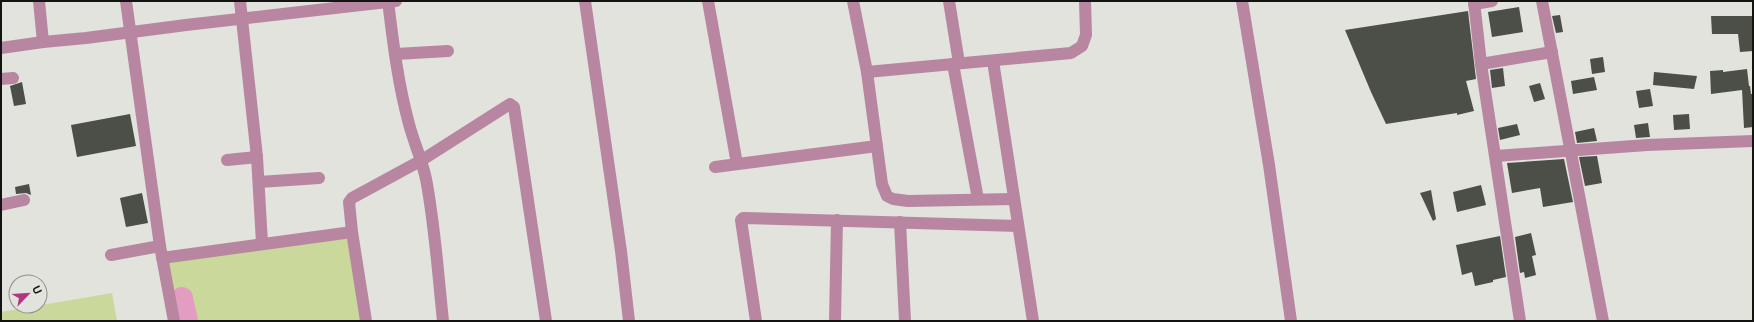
<svg xmlns="http://www.w3.org/2000/svg" width="1754" height="322" font-family="'Open Sans',sans-serif">
  <rect width="100%" height="100%" fill="#e1e3dc"/>
  <g fill="#cbd89c">
    <polygon points="348,236 360,321 178,321 169,263"/>
    <polygon points="112,293 117,321 1,321 1,312"/>
  </g>
  <g fill="none" stroke-linecap="round" stroke-linejoin="round">
    <polyline stroke="#e39cc2" stroke-width="22" points="182,298 187,321"/>
  </g>
  <g fill="#4c4e48">
    <polygon points="1519,7 1523,32 1492,37 1488,12"/>
    <polygon points="1468,11 1476,79 1466,81 1474,111 1457,115 1457,113 1386,124 1371,92 1345,30"/>
    <polygon points="1560,15 1563,32 1556,33 1552,16"/>
    <polygon points="1711,16 1753,16 1753,51 1740,52 1738,34 1712,34"/>
    <polygon points="1603,57 1605,72 1592,74 1590,59"/>
    <polygon points="1503,68 1505,86 1492,88 1490,70"/>
    <polygon points="1747,69 1749,86 1750,86 1751,94 1753,94 1753,127 1744,128 1742,90 1711,94 1710,71 1723,70 1723,72"/>
    <polygon points="1654,72 1697,76 1694,89 1653,85"/>
    <polygon points="1594,77 1597,90 1573,94 1571,81"/>
    <polygon points="22,82 26,104 14,106 10,86"/>
    <polygon points="1540,83 1545,99 1534,102 1529,86"/>
    <polygon points="1650,89 1653,106 1639,108 1636,91"/>
    <polygon points="130,114 136,146 77,157 71,125"/>
    <polygon points="1689,114 1690,129 1674,130 1673,115"/>
    <polygon points="1648,123 1650,137 1636,138 1634,125"/>
    <polygon points="1517,124 1520,135 1500,140 1498,128"/>
    <polygon points="1594,128 1597,141 1577,143 1575,132"/>
    <polygon points="1597,156 1602,183 1585,186 1579,157"/>
    <polygon points="1564,159 1573,202 1543,207 1540,188 1512,193 1507,163"/>
    <polygon points="29,184 31,195 26,193 16,194 15,187"/>
    <polygon points="1481,185 1486,205 1457,212 1453,192"/>
    <polygon points="1431,190 1436,219 1433,221 1420,193"/>
    <polygon points="142,193 148,223 126,227 120,198"/>
    <polygon points="1531,233 1536,255 1532,256 1536,275 1525,278 1524,272 1520,273 1515,237"/>
    <polygon points="1500,236 1506,277 1493,280 1493,282 1475,286 1472,272 1462,275 1456,245"/>
  </g>
  <g fill="none" stroke-linecap="round" stroke-linejoin="round">
    <g stroke="#b886a1" stroke-width="12">
      <polyline points="39,1 43,42"/>
      <polyline points="126,1 160,246 174,321"/>
      <polyline points="240,1 257,157 262,243"/>
      <path d="M388,1c5,41 10,83 21,123 5,19 13,36 17,55 9,47 12,95 17,142"/>
      <polyline points="585,1 621,251 629,321"/>
      <polyline points="708,1 737,164"/>
      <polyline points="853,1 867,72 882,184 887,196 893,199 908,201 1014,199"/>
      <polyline points="949,1 959,63"/>
      <polyline points="1242,1 1269,165 1291,321"/>
      <polyline points="1474,1 1481,64 1520,321"/>
      <polyline points="1542,1 1603,321"/>
      <polyline points="1474,4 1492,1"/>
      <polyline points="1,48 43,42 86,38 186,25 396,1"/>
      <polyline points="396,54 448,51"/>
      <polyline points="993,61 1033,321"/>
      <polyline points="953,64 978,199"/>
      <polyline points="1481,64 1552,52"/>
      <polyline points="867,72 1071,53 1082,46 1086,35 1085,1"/>
      <polyline points="1,79 13,78"/>
      <polyline points="1496,156 1647,145 1753,141"/>
      <polyline points="227,160 257,157"/>
      <polyline points="715,167 877,146"/>
      <polyline points="259,182 319,178"/>
      <polyline points="1,205 24,200"/>
      <polyline points="900,222 905,321"/>
      <polyline points="111,255 160,246"/>
      <polyline points="162,258 352,232"/>
      <polyline points="366,321 352,232 349,202 352,198 422,160 510,104 514,107 546,321"/>
      <polyline points="756,321 741,220 743,218 1018,226"/>
      <polyline points="835,321 837,220"/>
    </g>
  </g>
  <rect width="1754" height="322" fill="none" stroke="#131411" stroke-width="4"/>
  <g transform="translate(28 294) rotate(65)"><circle r="19" fill="#e1e3dc" stroke="#8f908b"/>
  <path d="M0-3L7 15L0 10L-7 15Z" fill="#b23483"/>
  <text y="-6" font-size="11" font-weight="bold" text-anchor="middle" fill="#131411">U</text>
  </g>
</svg>
